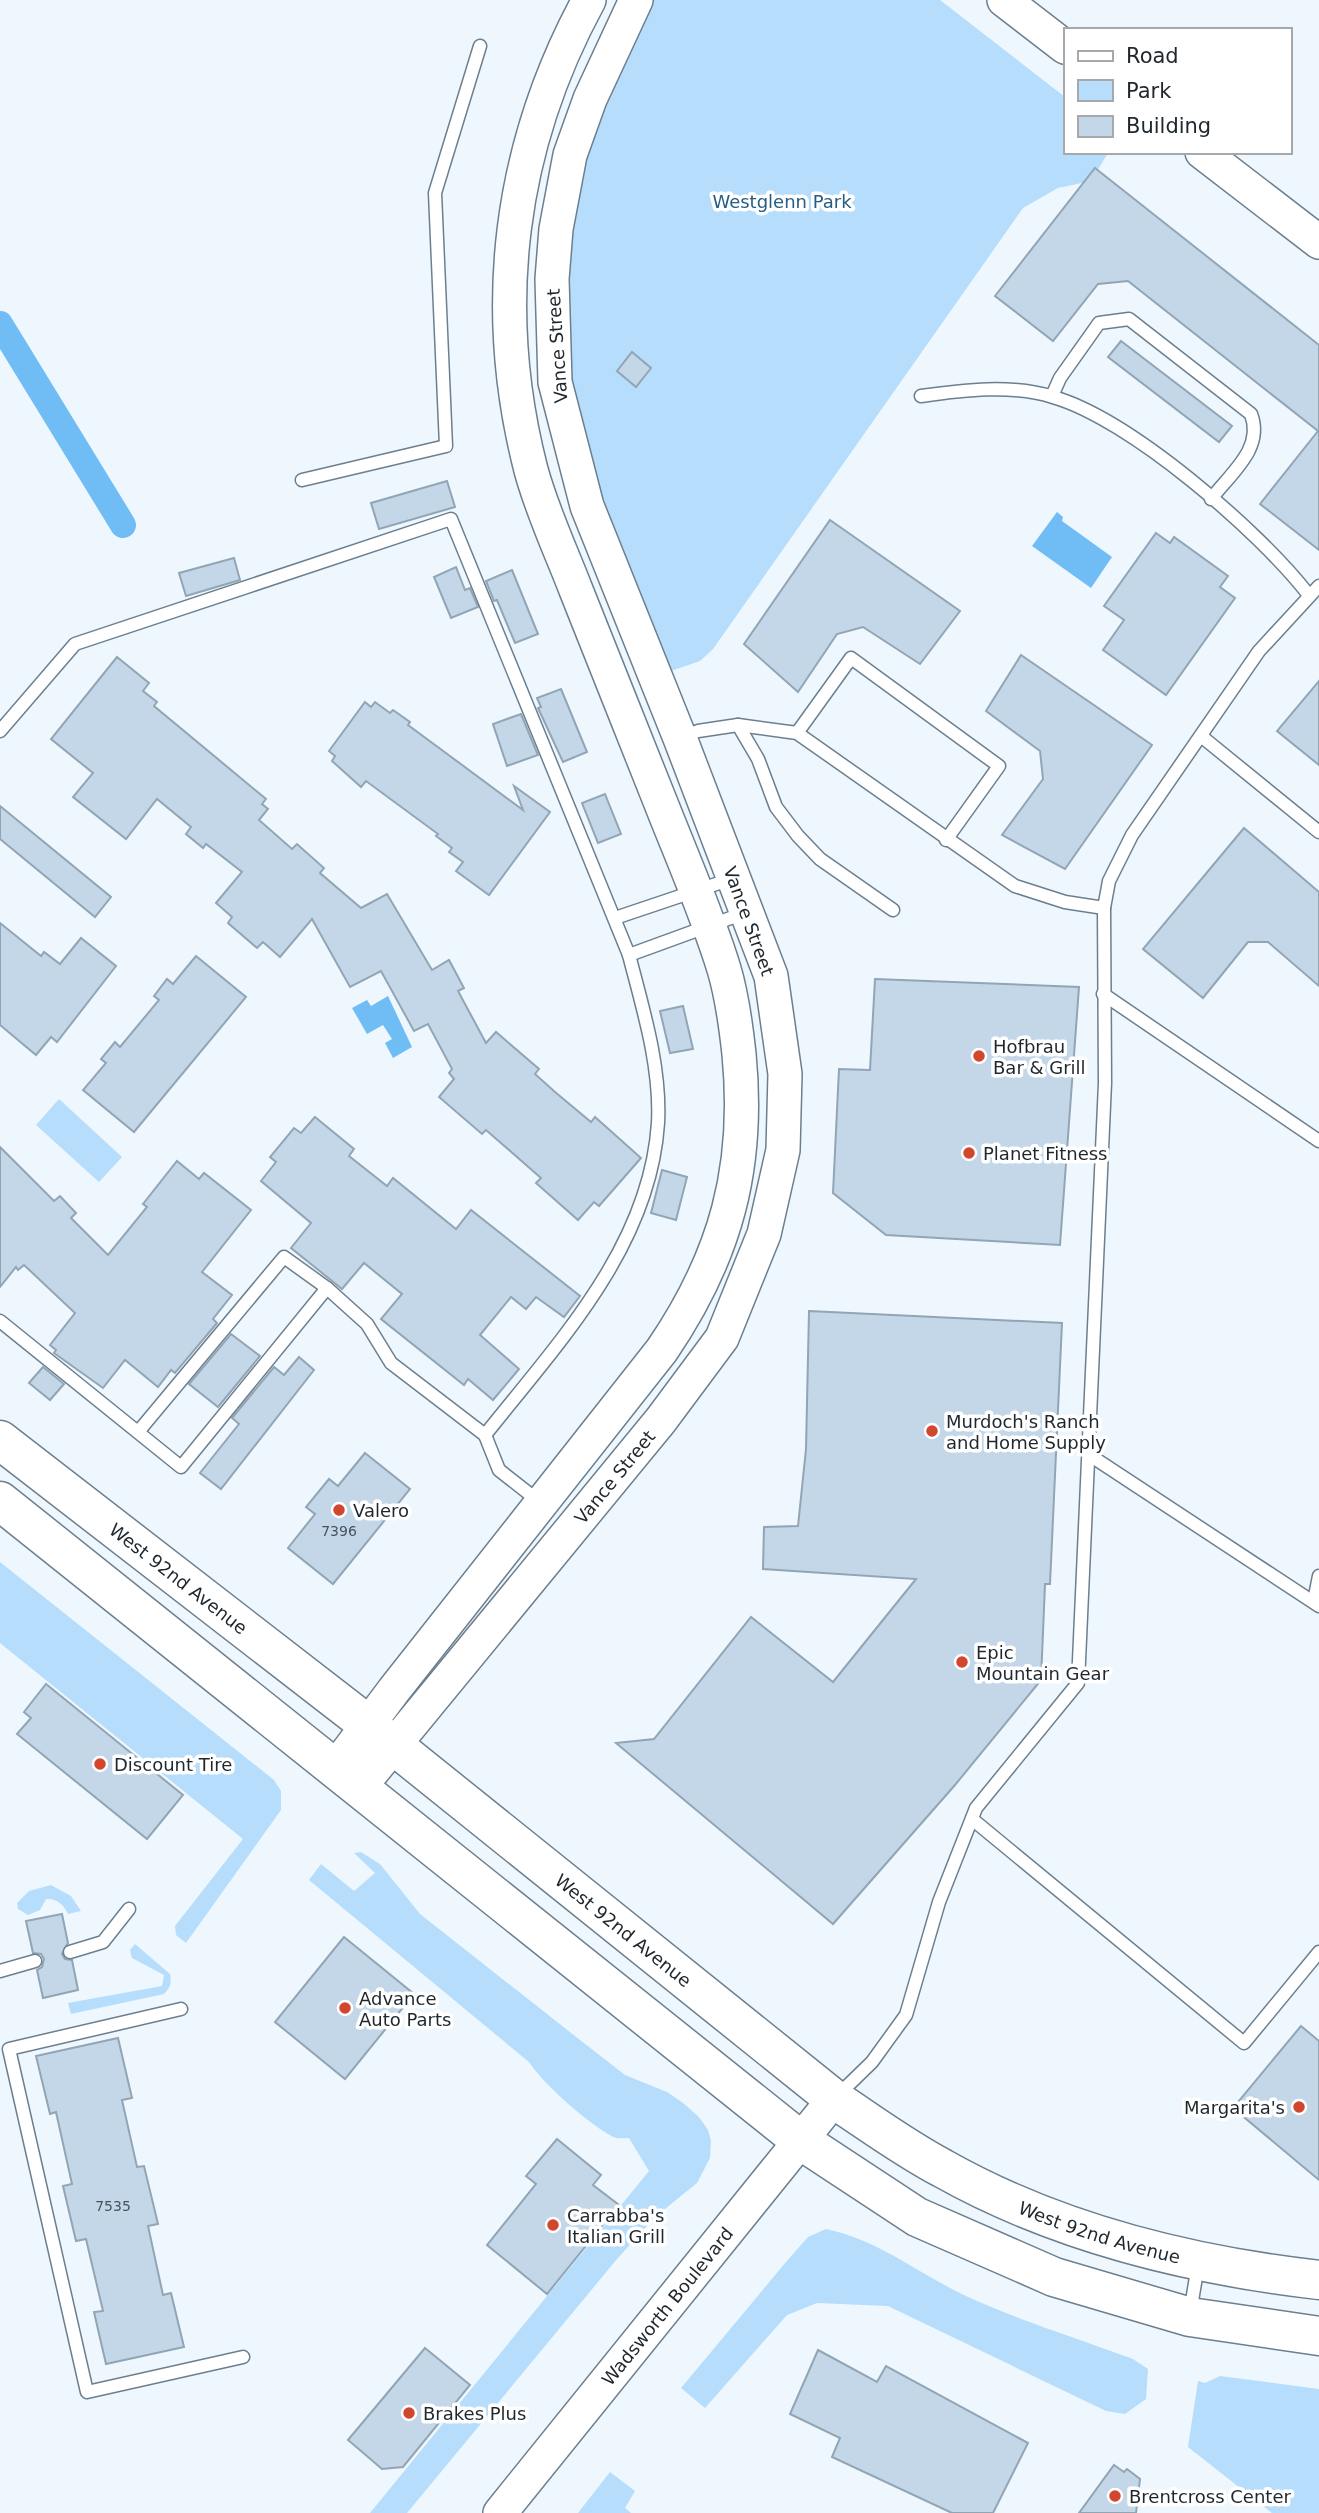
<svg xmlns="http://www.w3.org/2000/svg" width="1319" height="2513" font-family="'DejaVu Sans',sans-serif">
  <rect width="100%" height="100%" fill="#eef7fe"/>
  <g fill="#b6ddfc">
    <polygon points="652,0 940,0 1065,97 1065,152 1108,153 1091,181 1058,188 1023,208 713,649 700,661 668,672 595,496 565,358 569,216 586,151 620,61"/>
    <polygon points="59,1099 122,1157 99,1182 36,1125"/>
    <polygon points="0,1562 274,1780 281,1791 281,1810 186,1943 176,1935 175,1926 243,1839 0,1643"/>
    <path d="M361,1852l19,12 40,50 160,126 45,35 42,17 16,11 16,14 9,13 3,11 -1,17 -13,25 -42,34 -38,42 -210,254h-37l279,-342 -20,-33c-5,0 -11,1 -16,-1 -25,-14 -68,-51 -84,-75l-220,-182 12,-16 33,27 21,-18 -21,-20z"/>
    <path d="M51,1885l20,11 10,15 -13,3c-4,-9 -11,-16 -22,-15l-6,11 -12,5 -10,-6 -1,-6 12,-12z"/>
    <path d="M135,1944l35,30c2,9 0,14 -6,20l-93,20 -3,-11 94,-17 2,-11 -32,-17 -2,-8z"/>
    <path d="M826,2229c51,10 93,45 140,67 54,25 111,42 167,63l15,10 -2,30 -21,15 -19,-3 -218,-105 -71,-3 -30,12 -82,93 -24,-20 105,-126 22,-25z"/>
    <polygon points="1220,2376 1319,2389 1319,2513 1272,2513 1188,2447 1198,2381 1205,2383"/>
    <polygon points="610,2472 635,2491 625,2508 631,2513 578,2513"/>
  </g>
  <g fill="#70bdf6">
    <polygon points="1057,512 1063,517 1062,521 1112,557 1091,588 1032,546"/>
    <polygon points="388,996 412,1047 393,1058 385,1043 392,1039 383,1025 367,1034 352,1008 367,1000 371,1006"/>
  </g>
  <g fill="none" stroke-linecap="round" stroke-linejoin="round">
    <polyline stroke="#70bdf6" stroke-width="26" points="0,324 123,525"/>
  </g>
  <g fill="#c3d7e8" stroke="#91a5b5" stroke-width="2">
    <polygon points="1095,168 1319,345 1319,550 1260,504 1318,431 1128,281 1098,284 1053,341 995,296"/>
    <polygon points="1121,341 1232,426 1219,442 1108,357"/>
    <polygon points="632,352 651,368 636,387 617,371"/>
    <polygon points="447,481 455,507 379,529 371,503"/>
    <polygon points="830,520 960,611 920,664 863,627 837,634 798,692 744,644"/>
    <polygon points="1156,533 1170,543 1174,537 1228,576 1220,587 1235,598 1166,695 1103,650 1124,620 1104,606"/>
    <polygon points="234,558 240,580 186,596 179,573"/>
    <polygon points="456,567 465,590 470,588 478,607 451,618 434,577"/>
    <polygon points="512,570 538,634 515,643 497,600 494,601 486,581"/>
    <polygon points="1021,655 1152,745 1065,869 1002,835 1043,779 1040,751 986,711"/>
    <polygon points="117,657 149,683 143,691 157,702 154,706 266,799 262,804 268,809 259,820 292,849 297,844 324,868 320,873 361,908 387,894 432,970 449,960 464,988 458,991 486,1043 496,1032 539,1069 535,1074 555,1092 591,1122 595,1117 641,1158 599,1206 594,1202 578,1220 536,1183 541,1178 486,1130 482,1134 439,1097 454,1079 449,1073 452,1069 428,1024 414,1031 381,971 350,987 312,919 280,957 263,942 257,948 228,923 232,917 216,903 242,872 206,844 203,848 186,834 191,827 157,799 126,839 73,797 93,773 51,739"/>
    <polygon points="1319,681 1319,765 1277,731"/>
    <polygon points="561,689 587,752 563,762 538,708 541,707 537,698"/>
    <polygon points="365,702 371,707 375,702 390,713 393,710 410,722 408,725 523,810 514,786 550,812 489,895 456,871 463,862 449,852 452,848 436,836 438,834 366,781 361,787 332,761 335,756 329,751"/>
    <polygon points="521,714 538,755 507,766 493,724"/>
    <polygon points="605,794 621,834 598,843 582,803"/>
    <polygon points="0,806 111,897 95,917 0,839"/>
    <polygon points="1244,828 1319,892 1319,986 1268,942 1248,942 1203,998 1143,949"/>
    <polygon points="0,923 41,956 44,952 60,964 81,938 116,966 57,1042 51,1037 36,1055 0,1025"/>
    <polygon points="196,956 246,997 134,1132 83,1090 106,1063 101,1059 115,1042 120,1047 159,1000 154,996 167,979 173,984"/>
    <polygon points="875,979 1079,987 1060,1245 886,1235 833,1193 839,1069 870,1070"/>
    <polygon points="683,1006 693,1049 670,1053 660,1011"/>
    <polygon points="315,1117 354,1149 349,1156 387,1186 393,1178 456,1229 471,1210 580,1296 564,1317 536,1297 526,1309 511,1297 480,1335 519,1369 493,1400 468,1379 464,1385 381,1319 402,1294 364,1263 342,1289 291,1248 311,1223 261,1181 276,1162 270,1157 294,1128 301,1133"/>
    <polygon points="0,1147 54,1201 60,1196 76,1213 71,1218 108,1255 147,1207 143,1204 177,1161 199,1179 204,1173 251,1210 202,1272 232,1295 213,1319 217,1323 175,1373 171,1370 158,1387 125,1360 103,1388 54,1353 56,1350 50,1345 75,1313 24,1265 18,1270 16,1267 0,1287"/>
    <polygon points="662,1170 687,1177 676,1220 651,1213"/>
    <polygon points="809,1311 1062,1323 1050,1584 1045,1584 1041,1680 955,1785 833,1924 616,1743 654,1739 751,1617 833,1682 916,1579 763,1569 764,1527 798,1526 806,1449"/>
    <polygon points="231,1334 260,1356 218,1407 189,1384"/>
    <polygon points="299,1357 314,1370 221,1489 200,1473 239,1424 232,1418 274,1367 284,1375"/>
    <polygon points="43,1367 64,1384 50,1400 29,1383"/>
    <polygon points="365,1453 410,1489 333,1584 288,1548 315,1514 306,1507 329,1479 338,1486"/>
    <polygon points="46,1684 183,1795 147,1839 17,1734 31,1718 24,1712"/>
    <polygon points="62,1914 68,1943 62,1954 65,1959 72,1960 78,1990 43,1998 37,1970 42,1967 44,1959 41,1954 33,1953 26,1921"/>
    <polygon points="344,1937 414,1994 345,2079 275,2022"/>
    <polygon points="1301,2026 1319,2041 1319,2180 1233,2108"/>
    <polygon points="118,2038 132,2098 122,2100 137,2167 144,2166 158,2224 148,2226 163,2295 171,2293 184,2347 106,2364 94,2312 103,2311 86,2239 76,2241 63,2186 72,2184 56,2112 50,2114 36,2056"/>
    <polygon points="557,2139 601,2175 593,2185 619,2205 547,2294 487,2245 536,2184 526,2176"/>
    <polygon points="425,2348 470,2385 403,2467 382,2469 348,2440"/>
    <polygon points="818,2350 877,2382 886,2366 1028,2443 993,2513 952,2513 832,2457 840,2438 790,2414"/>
    <polygon points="1114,2465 1124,2472 1127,2469 1140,2479 1136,2513 1079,2513"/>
  </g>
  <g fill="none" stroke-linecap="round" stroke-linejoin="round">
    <g stroke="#6c7f8e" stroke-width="15">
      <g id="lane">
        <path d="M921,396c43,-6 90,-12 132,1 77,22 206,134 255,197"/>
        <path d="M1052,396l8,-18 39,-55 30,-4 122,95c13,34 -19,58 -40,85"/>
        <polyline points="302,480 446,446 435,193 480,46"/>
        <polyline points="738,725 758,759 776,807 798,836 820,859 893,910"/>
        <path d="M0,731l75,-87 376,-125 178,436c14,54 32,112 29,168 -8,124 -100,220 -173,312l-94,-72 -24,-39 -40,-36 -146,179 -181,-146"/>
        <polyline points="797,733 851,658 999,766 946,840"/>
        <polyline points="1201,736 1319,832"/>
        <polyline points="682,737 698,731 738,725 797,733 1015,886 1065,902 1104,908"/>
        <polyline points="615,918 731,879"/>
        <polyline points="629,955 747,912"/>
        <polyline points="1103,994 1319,1141"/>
        <polyline points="138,1432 284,1257 327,1288"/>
        <polyline points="485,1435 499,1470 541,1503"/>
        <polyline points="1088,1454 1319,1606"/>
        <polyline points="1314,1601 1319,1576"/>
        <polyline points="972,1819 1244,2043 1319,1952"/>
        <polyline points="70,1952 103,1942 129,1909"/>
        <polyline points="0,1971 35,1961"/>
        <polyline points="181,2009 9,2049 87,2392 243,2357"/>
        <polyline points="836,2097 872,2062 906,2015 939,1902 976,1808 1078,1683 1105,1083 1104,908 1109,881 1132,835 1259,651 1319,586"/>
        <polyline points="1190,2313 1198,2265"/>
      </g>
    </g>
    <g stroke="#6c7f8e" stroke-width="36">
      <g id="secondary">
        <polyline points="1004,0 1065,47"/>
        <polyline points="1202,152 1319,242"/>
        <path d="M334,1770l60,-80 268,-340c64,-94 88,-183 77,-296 -3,-28 -7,-58 -15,-85 -16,-52 -38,-103 -58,-153 -30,-75 -60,-151 -90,-226 -15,-39 -34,-79 -45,-120 -42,-163 -22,-323 58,-470"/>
        <path id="s1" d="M358,1789l303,-369 61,-82 42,-104 19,-84 2,-76 -14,-98 -91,-238 -93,-232 -32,-124 -3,-103 4,-50 14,-74 20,-56 46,-99"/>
        <path id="s2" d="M500,2513l334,-414"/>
      </g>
    </g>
    <g stroke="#6c7f8e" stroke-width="41">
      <g id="primary">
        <path id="s3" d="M0,1440l367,284 467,375c35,23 70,49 108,69 115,65 246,97 377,112"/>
        <polyline points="0,1501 800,2140 917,2217 1054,2277 1190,2317 1319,2336"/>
      </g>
    </g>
    <use href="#lane" stroke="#fff" stroke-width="12"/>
    <use href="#secondary" stroke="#fff" stroke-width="33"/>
    <use href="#primary" stroke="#fff" stroke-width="38"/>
  </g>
  <g fill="#d2462e" stroke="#fff" stroke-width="2.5">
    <circle cx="979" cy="1056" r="7"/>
    <circle cx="969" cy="1153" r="7"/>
    <circle cx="932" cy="1431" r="7"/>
    <circle cx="339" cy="1510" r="7"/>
    <circle cx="962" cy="1662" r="7"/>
    <circle cx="100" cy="1764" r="7"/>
    <circle cx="345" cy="2008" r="7"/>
    <circle cx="1299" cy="2107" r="7"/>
    <circle cx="553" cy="2225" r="7"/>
    <circle cx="409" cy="2413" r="7"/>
    <circle cx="1115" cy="2496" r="7"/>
  </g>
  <g text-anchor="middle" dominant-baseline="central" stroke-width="7" stroke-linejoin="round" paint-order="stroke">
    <g font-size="14" fill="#48535c">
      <text x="339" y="1531">7396</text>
      <text x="113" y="2206">7535</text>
    </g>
    <g font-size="18" fill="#255d84" stroke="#fff">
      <text x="782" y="201">Westglenn Park</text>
    </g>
    <g font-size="18" fill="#1f272d" stroke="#fff">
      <text transform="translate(557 346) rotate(-94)">Vance Street</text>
      <text transform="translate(749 921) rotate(70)">Vance Street</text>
      <text stroke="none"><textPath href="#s1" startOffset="404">Vance Street</textPath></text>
      <text stroke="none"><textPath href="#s3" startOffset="226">West 92nd Avenue</textPath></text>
      <text stroke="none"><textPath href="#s3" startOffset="793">West 92nd Avenue</textPath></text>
      <text stroke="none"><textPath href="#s3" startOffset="1362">West 92nd Avenue</textPath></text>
      <text stroke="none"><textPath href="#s2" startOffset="266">Wadsworth Boulevard</textPath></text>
    </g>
    <g font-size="18" fill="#1f272d" stroke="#fff" text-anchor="start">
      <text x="993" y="1046">Hofbrau<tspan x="993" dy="21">Bar &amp; Grill</tspan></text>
      <text x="983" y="1153">Planet Fitness</text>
      <text x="946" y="1421">Murdoch's Ranch<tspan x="946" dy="21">and Home Supply</tspan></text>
      <text x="353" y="1510">Valero</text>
      <text x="976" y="1652">Epic<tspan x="976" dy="21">Mountain Gear</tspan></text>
      <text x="114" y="1764">Discount Tire</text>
      <text x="359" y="1998">Advance<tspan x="359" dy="21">Auto Parts</tspan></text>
      <text x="1285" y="2107" text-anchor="end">Margarita's</text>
      <text x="567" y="2215">Carrabba's<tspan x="567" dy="21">Italian Grill</tspan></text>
      <text x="423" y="2413">Brakes Plus</text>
      <text x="1129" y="2496">Brentcross Center</text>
    </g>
  </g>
  <rect x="1064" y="28" width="228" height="126" fill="#ffffff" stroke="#a5a9ab" stroke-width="2"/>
  <rect x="1078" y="51" width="35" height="10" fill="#ffffff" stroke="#a5a9ab" stroke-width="2"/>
  <text x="1126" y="63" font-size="21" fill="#1f272d">Road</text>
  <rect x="1078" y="80" width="35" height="21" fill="#b6ddfc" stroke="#a5a9ab" stroke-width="2"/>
  <text x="1126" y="98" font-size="21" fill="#1f272d">Park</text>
  <rect x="1078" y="116" width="35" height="21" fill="#c3d7e8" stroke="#a5a9ab" stroke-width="2"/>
  <text x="1126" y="133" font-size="21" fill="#1f272d">Building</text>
</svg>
